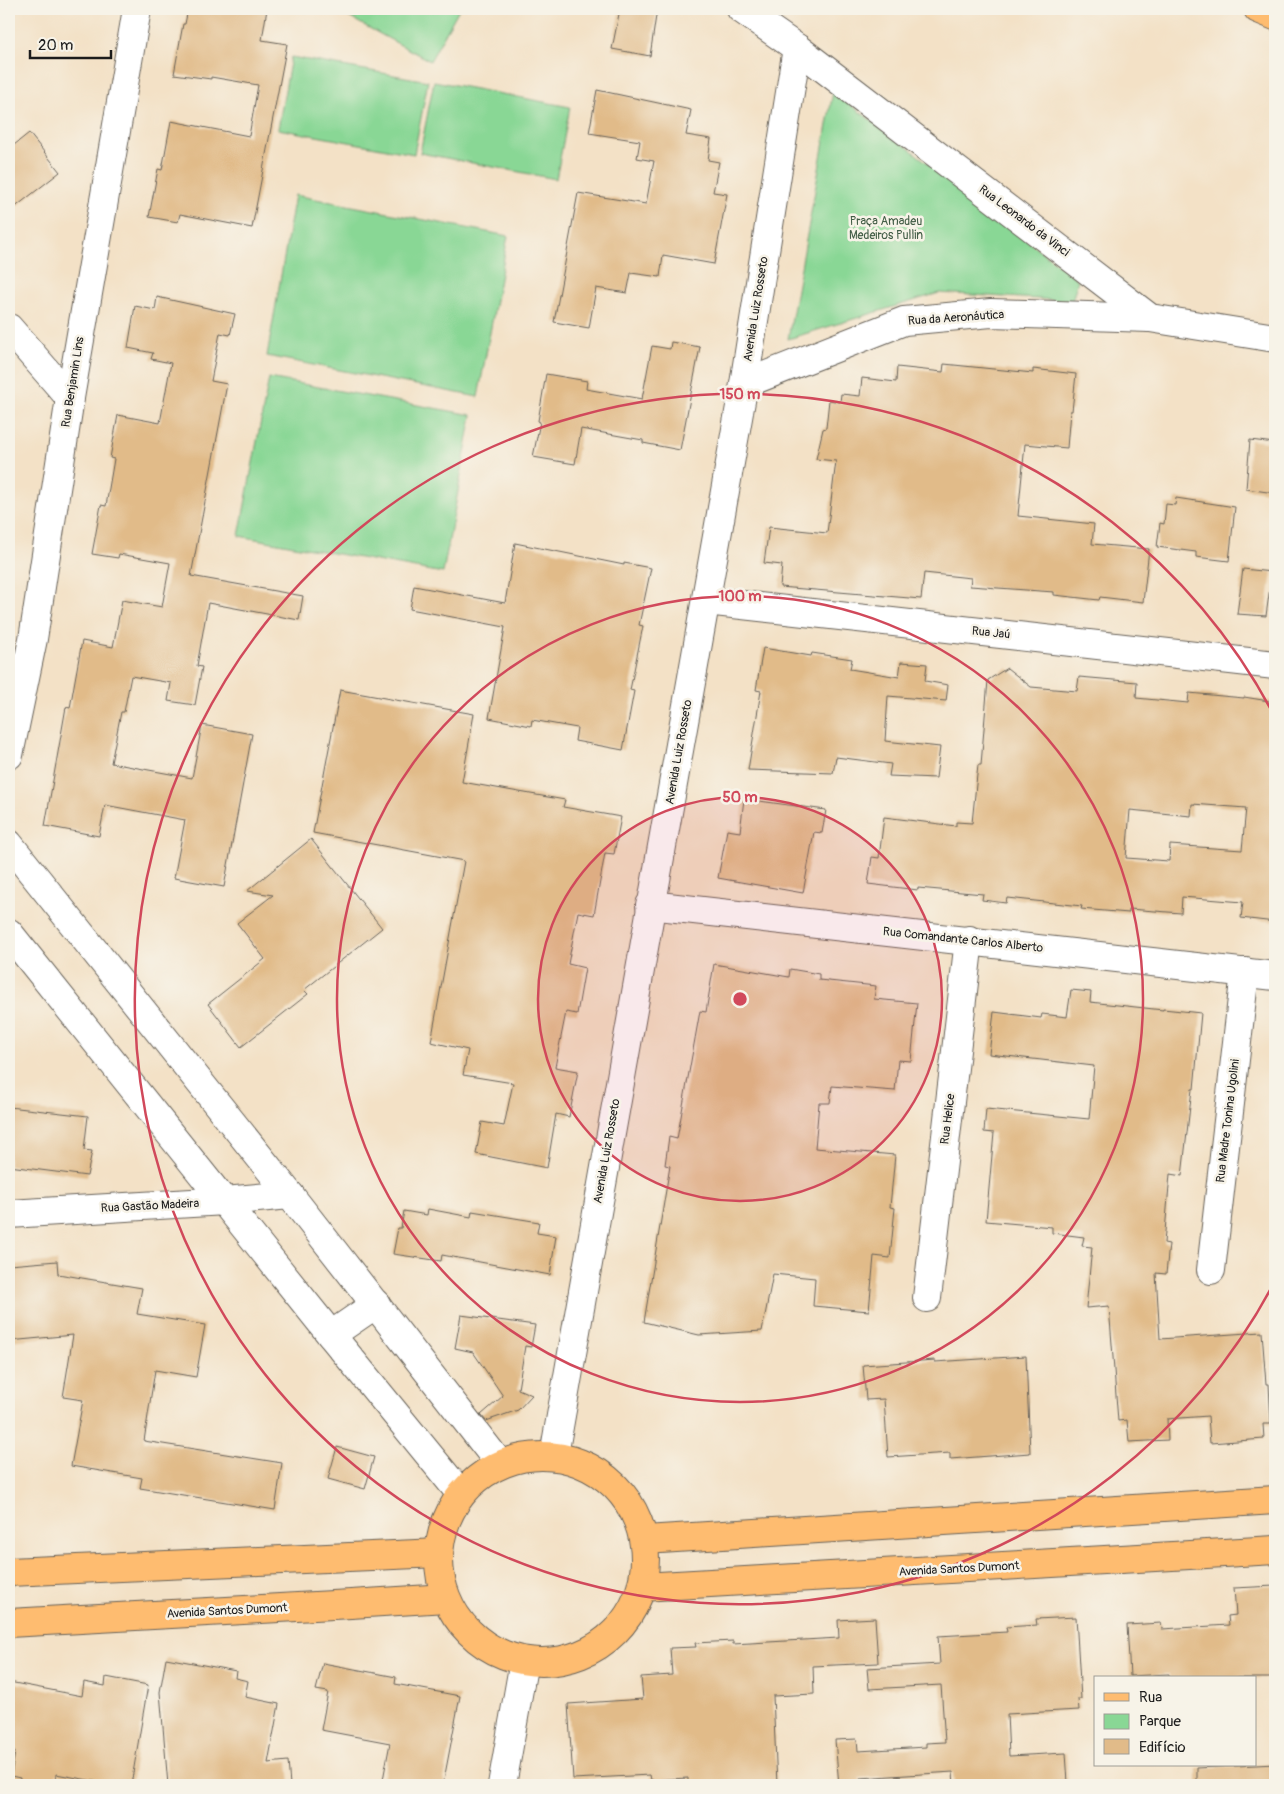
<svg xmlns="http://www.w3.org/2000/svg" width="1284" height="1794" font-family="Pangolin,sans-serif">
  <rect width="100%" height="100%" fill="#f7f3e8"/>
  <filter id="ink" filterUnits="userSpaceOnUse"><feTurbulence type="fractalNoise" baseFrequency=".02" numOctaves="2"/><feDisplacementMap in="SourceGraphic" scale="10" xChannelSelector="R" yChannelSelector="G"/><feConvolveMatrix kernelMatrix="1 2 1 2 8 2 1 2 1" color-interpolation-filters="sRGB"/></filter>
  <filter id="wash" filterUnits="userSpaceOnUse"><feTurbulence type="fractalNoise" baseFrequency=".0096" numOctaves="4" result="noise"/><feDisplacementMap in="SourceGraphic" scale="20" xChannelSelector="R" yChannelSelector="G"/><feGaussianBlur stdDeviation="1.12" result="paint"/><feColorMatrix in="noise" values="0 0 0 0 0 0 0 0 0 0 0 0 0 0 0 0 0 1.4 0 .05"/><feComposite in="paint" operator="in"/></filter>
  <g filter="url(#wash)">
    <rect width="100%" height="100%" fill="#f3e1c6"/>
    <g fill="#89d795" stroke="#527a58">
      <polygon points="334,9 459,9 430,61"/>
      <polygon points="291,57 428,81 414,154 278,129"/>
      <polygon points="434,81 570,107 556,179 420,153"/>
      <polygon points="833,92 911,150 1078,280 1072,301 939,293 788,339"/>
      <polygon points="295,195 508,236 478,397 267,356"/>
      <polygon points="269,378 472,415 443,573 239,536"/>
    </g>
    <g id="blocks">
      <g fill="#e1bb89" fill-rule="evenodd">
        <polygon points="188,9 267,9 262,40 287,44 252,228 180,214 178,222 149,217 158,169 162,170 171,121 249,136 258,85 211,77 211,79 174,74 183,24 185,24"/>
        <polygon points="620,9 657,9 650,56 612,49"/>
        <polygon points="597,90 691,110 686,135 711,139 708,160 719,162 713,192 727,194 714,264 663,255 660,277 631,273 627,293 596,288 589,328 554,322 578,193 646,204 654,161 637,158 640,141 589,133"/>
        <polygon points="29,133 60,172 9,212 9,149"/>
        <polygon points="157,297 235,314 230,335 220,333 211,381 227,384 191,576 303,596 299,620 208,603 197,666 202,667 195,705 168,701 171,683 131,676 124,712 121,712 111,763 192,778 202,725 252,734 224,887 174,878 185,820 105,805 99,836 45,826 66,707 70,708 82,641 113,647 122,600 162,607 170,563 119,554 118,558 92,554 101,505 106,506 114,459 110,458 118,415 160,423 171,363 151,359 153,353 128,348 135,306 155,310"/>
        <polygon points="671,342 700,347 680,450 643,443 643,440 581,429 575,464 533,457 540,422 538,421 546,374 587,381 586,389 642,399 652,346 670,349"/>
        <polygon points="944,364 1033,373 1033,369 1076,374 1072,411 1070,411 1067,448 1025,444 1018,516 1094,524 1092,544 1149,549 1143,602 1100,597 1099,600 1054,595 1054,592 970,586 971,578 924,573 921,599 780,587 782,565 764,563 769,527 827,533 836,461 816,459 823,429 826,428 829,400 840,402 841,394 860,396 862,378 896,382 897,367 943,372"/>
        <polygon points="1250,440 1275,443 1275,493 1246,489"/>
        <polygon points="1176,498 1235,507 1229,561 1196,557 1196,552 1157,547 1160,523 1164,524 1166,504 1175,505"/>
        <polygon points="515,543 624,565 624,563 651,568 639,625 643,626 630,690 634,691 623,750 575,741 577,728 532,720 531,726 489,718 505,627 410,609 414,586 505,603"/>
        <polygon points="1243,569 1272,572 1266,616 1237,614"/>
        <polygon points="763,648 811,656 812,653 852,659 850,669 899,677 901,662 927,664 925,681 948,685 946,701 888,696 885,741 940,747 936,778 889,776 891,764 836,757 833,773 748,770 761,691 756,690"/>
        <path d="M1007,668l24,19 46,4 2,-14 58,5 -1,16 52,5 1,-10 55,5v-1l31,5v220l-34,-4 2,-16 -61,-5 -1,16 -52,-4v4l-48,-4 1,-3 -75,-8 -1,5 -24,-3 1,-6 -65,-6v2l-50,-6 4,-27 7,1 5,-41 72,9v-4l16,1 6,-58h3l7,-85zM1192,804l54,4 -4,42 -72,-5 -1,16 -43,-3 4,-48 61,6z"/>
        <polygon points="340,690 474,714 462,782 565,800 563,807 621,817 614,854 605,853 594,915 578,912 568,964 585,968 577,1014 566,1012 555,1067 578,1071 569,1117 556,1114 547,1168 476,1154 482,1122 504,1126 513,1083 463,1075 468,1050 431,1042 464,861 313,833"/>
        <polygon points="744,799 826,810 822,833 814,832 803,893 718,878 727,830 740,832"/>
        <polygon points="311,839 382,928 304,990 308,994 241,1047 208,1004 265,959 237,923 273,895 247,891"/>
        <polygon points="714,964 789,977 790,969 819,974 819,980 876,986 874,999 917,1003 911,1061 898,1060 895,1091 832,1086 830,1103 819,1103 815,1148 895,1155 890,1207 895,1208 890,1258 874,1256 869,1311 813,1306 815,1278 773,1274 762,1331 699,1335 644,1322 670,1166 665,1165 669,1137 677,1139 700,1011 706,1012"/>
        <polygon points="1071,990 1091,992 1090,1002 1163,1010 1163,1009 1201,1013 1194,1089 1192,1089 1182,1176 1170,1174 1164,1243 1169,1244 1166,1274 1156,1273 1160,1339 1262,1332 1266,1384 1269,1384 1271,1424 1263,1424 1264,1439 1210,1443 1208,1416 1167,1419 1168,1440 1129,1442 1127,1420 1118,1421 1109,1306 1086,1308 1092,1247 1082,1246 1084,1237 1052,1233 1052,1227 986,1221 994,1133 984,1132 986,1109 1089,1119 1094,1066 989,1054 994,1012 1041,1018 1042,1014 1067,1017"/>
        <polygon points="9,1107 88,1116 84,1150 92,1151 87,1176 9,1166"/>
        <polygon points="428,1209 471,1217 472,1211 539,1222 537,1233 556,1236 550,1275 442,1255 441,1261 393,1254 398,1228 401,1228 404,1211 427,1215"/>
        <polygon points="57,1261 58,1274 142,1288 137,1314 205,1325 196,1377 155,1370 144,1441 282,1463 275,1510 140,1488 142,1478 71,1466 83,1400 63,1397 73,1335 9,1341 9,1265"/>
        <polygon points="461,1315 535,1325 531,1347 525,1346 518,1389 532,1395 518,1410 486,1421 481,1415 503,1396 473,1352 455,1348"/>
        <polygon points="1026,1356 1030,1453 950,1459 950,1453 888,1457 884,1399 866,1400 863,1365 935,1360 935,1362"/>
        <polygon points="337,1447 374,1457 365,1489 328,1479"/>
        <polygon points="1275,1586 1275,1678 1169,1678 1169,1674 1130,1676 1127,1625 1161,1623 1162,1629 1229,1625 1228,1616 1236,1615 1234,1588"/>
        <polygon points="1076,1617 1081,1699 1078,1699 1079,1710 1007,1714 1009,1756 1066,1753 1068,1783 1035,1785 954,1785 953,1772 860,1778 860,1785 839,1785 835,1740 857,1739 858,1751 926,1747 926,1743 945,1742 941,1685 869,1689 867,1668 940,1664 938,1636 1007,1632 1006,1627 1037,1625 1036,1619"/>
        <polygon points="875,1618 878,1663 813,1666 814,1694 773,1696 777,1785 688,1785 688,1778 651,1780 650,1775 573,1779 568,1704 643,1699 641,1677 672,1675 670,1648 696,1647 695,1643 733,1641 733,1644 839,1638 838,1620"/>
        <polygon points="166,1658 236,1671 235,1678 248,1681 245,1697 279,1704 268,1763 288,1761 290,1785 168,1785 160,1692"/>
        <polygon points="323,1663 396,1677 395,1684 460,1696 443,1785 382,1785 390,1743 321,1730 328,1692 316,1690"/>
        <polygon points="106,1677 148,1685 131,1785 115,1785 56,1774 55,1785 19,1785 20,1778 11,1776 15,1752 9,1751 9,1682 82,1696 84,1682 105,1686"/>
        <polygon points="1275,1764 1275,1785 1197,1785 1197,1768"/>
      </g>
    </g>
  </g>
  <g filter="url(#ink)">
    <use href="#blocks" fill-opacity="0" stroke="#676158" stroke-width="1"/>
    <g fill="none" stroke-linecap="round" stroke-linejoin="round">
      <g stroke="#676158" stroke-width="30">
        <g id="minor">
          <polyline points="741,9 797,48 1150,318 1275,338"/>
          <polyline points="9,328 70,398"/>
          <polyline points="744,384 904,321 991,313 1150,318"/>
          <polyline points="706,601 1275,665"/>
          <polyline points="9,755 33,639 70,398 137,9"/>
          <polyline points="650,905 1275,976"/>
          <polyline points="9,1214 225,1201 290,1195"/>
          <polyline points="1211,1270 1245,972"/>
          <polyline points="927,1298 969,940"/>
          <polyline points="554,1455 744,384 797,48"/>
          <polyline points="502,1785 524,1661"/>
        </g>
      </g>
      <g stroke="#676158" stroke-width="30">
        <g id="tertiary">
          <polyline points="9,844 290,1195 500,1464"/>
          <polyline points="9,933 331,1335 461,1494"/>
          <polyline points="331,1335 376,1304"/>
        </g>
      </g>
      <g stroke="#676158" stroke-width="30">
        <g id="primary">
          <circle cx="542" cy="1559" r="103"/>
          <polyline points="645,1540 1275,1500"/>
          <polyline points="9,1572 439,1553"/>
          <polyline points="642,1587 1275,1550"/>
          <polyline points="9,1623 351,1604 446,1598"/>
        </g>
      </g>
      <g stroke="#676158" stroke-width="30">
        <polyline id="trunk" points="1258,9 1275,16"/>
      </g>
      <use href="#minor" stroke="#fff" stroke-width="28"/>
      <use href="#tertiary" stroke="#fff" stroke-width="28"/>
      <use href="#primary" stroke="#febc70" stroke-width="28"/>
      <use href="#trunk" stroke="#febc70" stroke-width="28"/>
    </g>
  </g>
  <circle cx="740" cy="999" r="202" fill="#d1495b" fill-opacity=".12"/>
  <g fill="none" stroke="#d1495b" stroke-width="2.5">
    <circle cx="740" cy="999" r="202"/>
    <circle cx="740" cy="999" r="403"/>
    <path d="M1274 1283A605 605 0 1 1 1274 715"/>
  </g>
  <g text-anchor="middle" dominant-baseline="central" stroke-width="5" stroke-linejoin="round" paint-order="stroke">
    <g font-size="12" fill="#425d46" stroke="#f7f3e8">
      <text x="886" y="221">Praça Amadeu<tspan x="886" dy="14">Medeiros Pullin</tspan></text>
    </g>
    <g font-size="12" fill="#1c1c1c" stroke="#f7f3e8">
      <text transform="translate(1024 221) rotate(37)">Rua Leonardo da Vinci</text>
      <text transform="translate(756 309) rotate(-81)">Avenida Luiz Rosseto</text>
      <text transform="translate(956 318) rotate(-4)">Rua da Aeronáutica</text>
      <text transform="translate(73 382) rotate(-81)">Rua Benjamin Lins</text>
      <text transform="translate(991 633) rotate(6)">Rua Jaú</text>
      <text transform="translate(679 752) rotate(-80)">Avenida Luiz Rosseto</text>
      <text transform="translate(963 940) rotate(6)">Rua Comandante Carlos Alberto</text>
      <text transform="translate(948 1119) rotate(-83)">Rua Helice</text>
      <text transform="translate(1228 1121) rotate(-83)">Rua Madre Tonina Ugolini</text>
      <text transform="translate(607 1151) rotate(-80)">Avenida Luiz Rosseto</text>
      <text transform="translate(150 1206) rotate(-3)">Rua Gastão Madeira</text>
      <text transform="translate(959 1569) rotate(-3)">Avenida Santos Dumont</text>
      <text transform="translate(227 1611) rotate(-3)">Avenida Santos Dumont</text>
    </g>
  </g>
  <circle cx="740" cy="999" r="8" fill="#d1495b" stroke="#f7f3e8" stroke-width="2.5"/>
  <g font-size="15" text-anchor="middle" font-weight="bold" fill="#d1495b" stroke="#f7f3e8" stroke-width="5" stroke-linejoin="round" paint-order="stroke">
    <text x="740" y="399">150 m</text>
    <text x="740" y="601">100 m</text>
    <text x="740" y="802">50 m</text>
  </g>
  <rect width="1284" height="1794" fill="none" stroke="#f7f3e8" stroke-width="30"/>
  <rect x="1094" y="1676" width="162" height="90" fill="#f7f3e8" stroke="#9f9d96"/>
  <rect x="1104" y="1693" width="25" height="8" fill="#febc70" stroke="#9f9d96"/>
  <text x="1139" y="1702" font-size="15" fill="#1c1c1c">Rua</text>
  <rect x="1104" y="1714" width="25" height="15" fill="#89d795" stroke="#9f9d96"/>
  <text x="1139" y="1726" font-size="15" fill="#1c1c1c">Parque</text>
  <rect x="1104" y="1739" width="25" height="15" fill="#e1bb89" stroke="#9f9d96"/>
  <text x="1139" y="1752" font-size="15" fill="#1c1c1c">Edifício</text>
  <path d="M30 50v8h81v-8" fill="none" stroke="#1c1c1c" stroke-width="2.5"/>
  <text x="38" y="50" font-size="15" fill="#1c1c1c" stroke="#f7f3e8" stroke-width="4" paint-order="stroke">20 m</text>
</svg>
